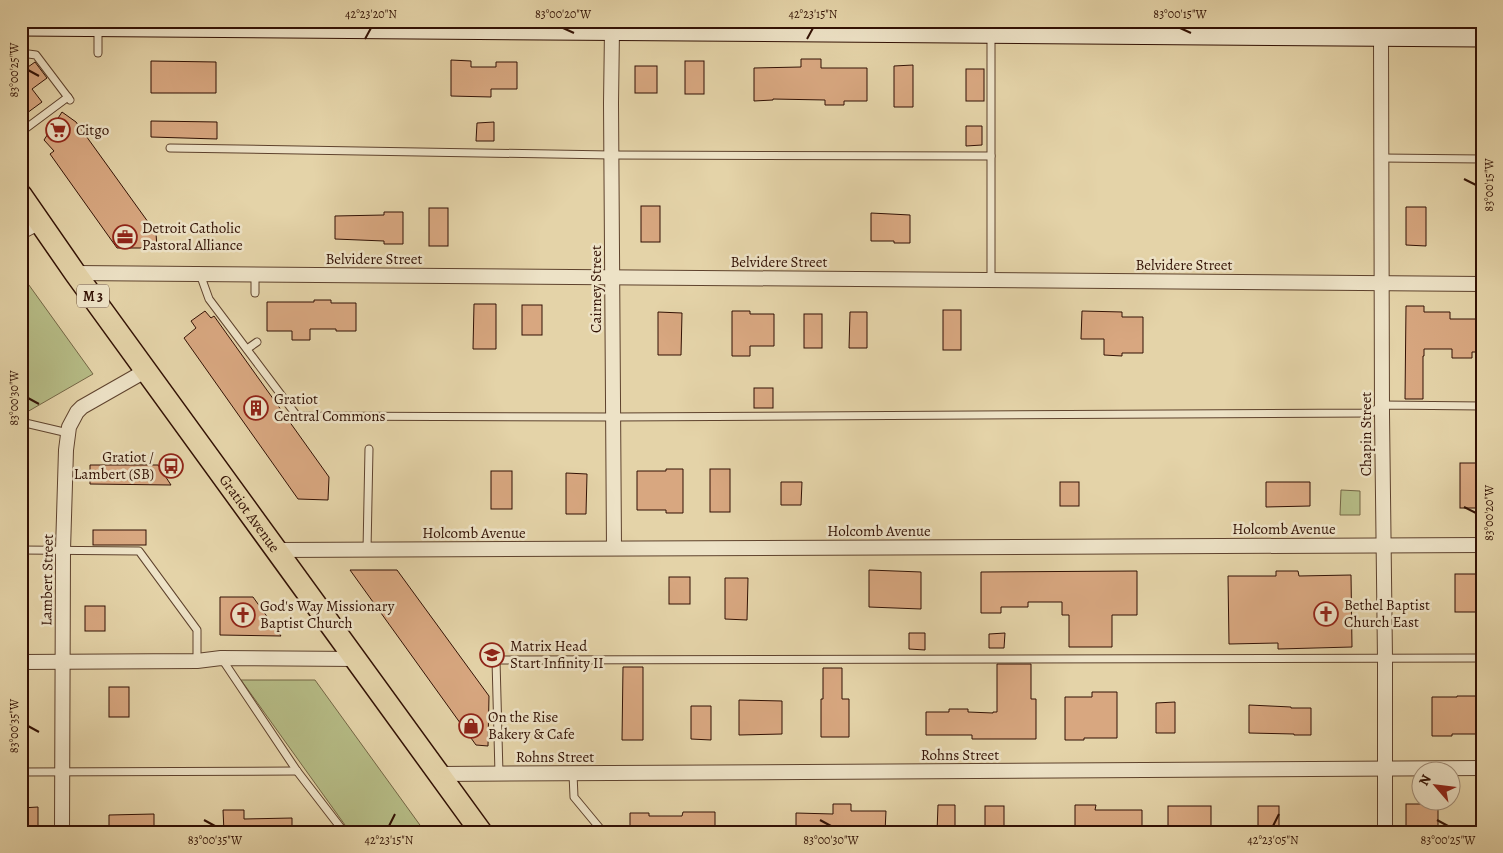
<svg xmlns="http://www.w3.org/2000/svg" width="1503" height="853" font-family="Alegreya,serif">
  <rect width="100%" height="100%" fill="#e4d3a8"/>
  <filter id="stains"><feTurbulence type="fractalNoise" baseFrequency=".004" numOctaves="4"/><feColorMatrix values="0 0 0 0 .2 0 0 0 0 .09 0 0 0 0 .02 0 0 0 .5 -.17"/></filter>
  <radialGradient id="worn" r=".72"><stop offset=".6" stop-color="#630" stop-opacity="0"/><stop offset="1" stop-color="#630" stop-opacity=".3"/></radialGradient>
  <g fill="#b6bc86" stroke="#746645">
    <polygon points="21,274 93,374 27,412 21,411"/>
    <polygon points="1341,490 1360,491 1360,515 1340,515"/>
    <polygon points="241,680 315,680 425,832 350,832"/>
  </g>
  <g fill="#d8a780" stroke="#321104">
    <polygon points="801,59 821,59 821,68 867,68 867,101 844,101 844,105 825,105 825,100 773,99 773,100 754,101 754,68 801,67"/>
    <polygon points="451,60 471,61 471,67 496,67 496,62 517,62 517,89 491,89 491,97 451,96"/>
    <polygon points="151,61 216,62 216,93 151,93"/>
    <rect x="685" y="61" width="19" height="33"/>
    <polygon points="35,62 47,78 32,89 42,102 27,113 21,105 21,72"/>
    <polygon points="913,65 913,107 894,107 894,66"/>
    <rect x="635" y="66" width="22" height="27"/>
    <rect x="966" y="69" width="18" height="32"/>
    <polygon points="62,112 76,122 156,233 157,248 117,248 50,154 54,151 44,140"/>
    <polygon points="151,121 217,122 217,139 151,137"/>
    <polygon points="494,122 494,141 476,141 477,123"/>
    <polygon points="966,126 982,126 982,145 966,146"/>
    <rect x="641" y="206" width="19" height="36"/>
    <polygon points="1406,207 1426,207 1426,246 1406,245"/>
    <rect x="429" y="208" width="19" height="38"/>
    <polygon points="384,212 403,212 403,244 384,244 384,241 335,239 335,216 384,215"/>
    <polygon points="871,213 910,215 910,243 894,243 894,241 871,241"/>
    <polygon points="314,300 331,300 331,303 356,303 356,331 336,331 336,329 310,329 310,340 292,340 292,331 267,331 267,302 314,302"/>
    <polygon points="474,304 496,304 496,349 473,349"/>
    <rect x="522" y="305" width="20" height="30"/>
    <polygon points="1406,306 1424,306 1424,312 1450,312 1450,319 1482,319 1482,352 1472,352 1472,358 1452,358 1452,349 1424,349 1424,356 1423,356 1423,399 1405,399"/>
    <rect x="943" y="310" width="18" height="40"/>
    <polygon points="205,311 211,318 214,316 329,477 328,500 298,499 184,338 196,328 191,321"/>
    <polygon points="732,311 750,311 750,314 774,314 774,346 750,346 750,356 732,356"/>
    <polygon points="1082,311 1122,312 1122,317 1143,317 1143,353 1122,353 1122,356 1104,355 1104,339 1081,339"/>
    <polygon points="658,312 682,313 681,355 658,355"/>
    <polygon points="850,312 867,312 867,348 849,348"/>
    <rect x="804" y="314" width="18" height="34"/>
    <rect x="754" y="388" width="19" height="20"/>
    <rect x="1460" y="463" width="18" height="45"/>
    <polygon points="90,465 158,465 171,485 90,484"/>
    <polygon points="666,469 683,469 683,513 666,513 666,510 637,510 637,471 666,471"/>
    <rect x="710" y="469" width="20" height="43"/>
    <rect x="491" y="471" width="21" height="38"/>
    <polygon points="566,473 587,474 586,514 566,514"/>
    <polygon points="781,482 802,482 801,505 781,505"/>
    <rect x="1060" y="482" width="19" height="24"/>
    <polygon points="1266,482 1310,482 1310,506 1266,507"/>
    <rect x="93" y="530" width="53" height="15"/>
    <polygon points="350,570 397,570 489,696 488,746 476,745"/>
    <polygon points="869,570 921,572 921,609 869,607"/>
    <polygon points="1137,571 1137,615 1112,615 1112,647 1069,647 1069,615 1062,615 1062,602 1028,602 1028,607 1001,607 1001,613 981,613 981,572"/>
    <polygon points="1276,571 1298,571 1299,576 1351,575 1352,647 1278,649 1278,643 1229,644 1228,576 1276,576"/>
    <rect x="1455" y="574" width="27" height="38"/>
    <rect x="669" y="577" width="21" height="27"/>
    <polygon points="725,578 748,578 747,620 725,619"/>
    <polygon points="220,597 253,597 281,636 220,635"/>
    <rect x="85" y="606" width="20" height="25"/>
    <polygon points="909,633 925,633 925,650 909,649"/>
    <polygon points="1005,633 1004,648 989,648 989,634"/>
    <polygon points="997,664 1031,664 1031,699 1036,699 1036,739 972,739 972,735 926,735 926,712 949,712 949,709 968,709 968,712 993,713 993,712 997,712"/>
    <polygon points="623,667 643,667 643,740 622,740"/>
    <polygon points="823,668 842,668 842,699 849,699 849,737 821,737 821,699 823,699"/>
    <rect x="109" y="687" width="20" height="30"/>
    <polygon points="1092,692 1117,692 1117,738 1084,738 1084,740 1065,740 1065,697 1092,697"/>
    <polygon points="1457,696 1482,696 1482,734 1452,734 1452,736 1432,736 1432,697 1457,697"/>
    <polygon points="739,700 782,701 782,734 739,735"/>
    <polygon points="1175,702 1175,733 1156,733 1156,703"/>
    <polygon points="1249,705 1291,707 1291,708 1311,708 1311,735 1294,735 1294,734 1249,733"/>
    <polygon points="691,706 711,706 711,740 691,739"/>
    <polygon points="833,804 851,804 851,811 886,811 885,832 796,832 796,813 833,814"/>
    <rect x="1406" y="804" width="32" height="28"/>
    <polygon points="938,805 955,805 955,832 937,832"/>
    <polygon points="1075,805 1096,805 1095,810 1142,810 1142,832 1075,832"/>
    <rect x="985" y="806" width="19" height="26"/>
    <rect x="1168" y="806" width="43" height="26"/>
    <rect x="1258" y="806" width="21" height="26"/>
    <polygon points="38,807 38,832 21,832 21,808"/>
    <polygon points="223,810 244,810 244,819 292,818 292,832 224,832"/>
    <polygon points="683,812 715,812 715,832 630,832 630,813 649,813 649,816 682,816"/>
    <polygon points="154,814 154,832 109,832 109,815"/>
  </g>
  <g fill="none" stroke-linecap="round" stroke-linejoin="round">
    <g stroke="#5e422d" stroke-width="9">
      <g id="lane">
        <polyline points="991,35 991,280"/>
        <polyline points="21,53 36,55 70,100"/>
        <polyline points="98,53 98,26"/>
        <polyline points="21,132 68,97"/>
        <polyline points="170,148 611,155 991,156"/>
        <polyline points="1382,158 1482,159"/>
        <polyline points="200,274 209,299 297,416 613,417 1371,413 1382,405 1482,406"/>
        <polyline points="255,274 255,293"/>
        <polyline points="247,349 257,342"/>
        <polyline points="21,422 68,433"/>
        <polyline points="21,550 139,551 197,630 197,661"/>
        <polyline points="367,550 369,449"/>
        <polyline points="222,659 297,771 344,832"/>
        <polyline points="21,772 297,771"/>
        <polyline points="499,774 496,660 1482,658"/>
        <polyline points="573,774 574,797 603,832"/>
      </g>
    </g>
    <g stroke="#5e422d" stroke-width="16">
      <g id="street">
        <polyline points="612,30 611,103 614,548"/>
        <polyline points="1283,35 1283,21"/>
        <polyline points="1381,36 1382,414 1385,659 1385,832"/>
        <polyline points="21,232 40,222"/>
        <polyline points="75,273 1482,284"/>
        <polyline points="277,550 1482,545"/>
        <polyline points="21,662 197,661 221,658 356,659"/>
        <polyline points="439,774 1482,768"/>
        <polyline points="62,832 63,550 66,450 69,427 77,412 82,407 147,370"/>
      </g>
    </g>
    <g stroke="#321104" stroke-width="21">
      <polyline id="secondary" points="21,26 1482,37"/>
    </g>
    <g stroke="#321104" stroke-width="24">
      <g id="primary">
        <path id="s1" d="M21,195l54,78 406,559"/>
      </g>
    </g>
    <use href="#lane" stroke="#ede2c6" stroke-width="7"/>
    <use href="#street" stroke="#ede2c6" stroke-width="14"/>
    <use href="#secondary" stroke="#ede2c6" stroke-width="19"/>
    <use href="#primary" stroke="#e4d3a8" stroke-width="21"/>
  </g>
  <path fill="none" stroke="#321104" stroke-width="2" d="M563,28l11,5M1180,28l11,5M365,39l6,-11M807,39l6,-11M28,70l11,6M1464,179l12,6M28,398l11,6M1464,507l12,6M28,726l11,6M204,820l11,6M820,820l11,6M1437,820l11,6M389,826l6,-12M1273,826l6,-12"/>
  <defs>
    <g id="supermarket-ring" transform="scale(1.25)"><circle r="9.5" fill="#ede2c6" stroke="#8f2418" stroke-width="1.5"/><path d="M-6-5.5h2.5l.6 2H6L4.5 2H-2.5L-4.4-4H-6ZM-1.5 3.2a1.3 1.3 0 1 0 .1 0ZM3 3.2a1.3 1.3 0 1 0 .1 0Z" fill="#8f2418"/></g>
    <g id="office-ring" transform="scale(1.25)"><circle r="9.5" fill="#ede2c6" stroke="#8f2418" stroke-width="1.5"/><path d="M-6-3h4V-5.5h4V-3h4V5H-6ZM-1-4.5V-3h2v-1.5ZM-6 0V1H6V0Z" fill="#8f2418"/></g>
    <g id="building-ring" transform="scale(1.25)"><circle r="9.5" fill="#ede2c6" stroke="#8f2418" stroke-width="1.5"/><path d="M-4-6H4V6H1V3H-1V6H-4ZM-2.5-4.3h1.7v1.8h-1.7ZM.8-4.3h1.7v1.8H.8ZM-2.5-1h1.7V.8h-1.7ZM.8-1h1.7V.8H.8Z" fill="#8f2418"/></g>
    <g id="bus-ring" transform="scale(1.25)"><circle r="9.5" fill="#ede2c6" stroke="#8f2418" stroke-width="1.5"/><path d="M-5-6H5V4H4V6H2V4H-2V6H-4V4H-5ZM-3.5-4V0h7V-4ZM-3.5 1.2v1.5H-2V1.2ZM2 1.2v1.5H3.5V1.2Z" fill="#8f2418"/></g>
    <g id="church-ring" transform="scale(1.25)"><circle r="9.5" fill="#ede2c6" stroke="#8f2418" stroke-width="1.5"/><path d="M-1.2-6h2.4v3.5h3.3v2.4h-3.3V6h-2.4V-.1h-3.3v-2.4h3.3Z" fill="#8f2418"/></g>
    <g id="school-ring" transform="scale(1.25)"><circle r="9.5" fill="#ede2c6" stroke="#8f2418" stroke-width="1.5"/><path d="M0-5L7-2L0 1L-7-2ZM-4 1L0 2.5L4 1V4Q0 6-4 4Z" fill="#8f2418"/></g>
    <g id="shop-ring" transform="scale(1.25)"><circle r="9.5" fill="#ede2c6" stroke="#8f2418" stroke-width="1.5"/><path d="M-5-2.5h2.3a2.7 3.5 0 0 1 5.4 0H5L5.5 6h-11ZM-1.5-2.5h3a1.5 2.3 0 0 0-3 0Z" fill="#8f2418"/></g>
  </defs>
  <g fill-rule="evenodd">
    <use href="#supermarket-ring" x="58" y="130"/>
    <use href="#office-ring" x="125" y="237"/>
    <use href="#building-ring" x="256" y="408"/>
    <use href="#bus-ring" x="171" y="466"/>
    <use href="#church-ring" x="1326" y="614"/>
    <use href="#church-ring" x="243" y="615"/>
    <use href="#school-ring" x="492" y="655"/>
    <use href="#shop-ring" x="471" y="726"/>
  </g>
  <g text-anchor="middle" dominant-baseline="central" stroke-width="5" stroke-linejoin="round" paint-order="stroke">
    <rect fill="#ede2c6" stroke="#6a503e" stroke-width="1" x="77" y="284.5" width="32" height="23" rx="4"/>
    <g font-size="14" font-weight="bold" fill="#321104">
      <text x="93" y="296">M 3</text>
    </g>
    <g font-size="15" fill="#321104" stroke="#ede2c6" text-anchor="start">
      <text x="76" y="130">Citgo</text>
      <text x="142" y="228">Detroit Catholic<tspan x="142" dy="17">Pastoral Alliance</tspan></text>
      <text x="274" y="399">Gratiot<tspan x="274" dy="17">Central Commons</tspan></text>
      <text x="154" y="457" text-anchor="end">Gratiot /<tspan x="154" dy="17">Lambert (SB)</tspan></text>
      <text x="1344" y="605">Bethel Baptist<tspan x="1344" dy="17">Church East</tspan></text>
      <text x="260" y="606">God's Way Missionary<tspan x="260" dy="17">Baptist Church</tspan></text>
      <text x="510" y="646">Matrix Head<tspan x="510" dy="17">Start Infinity II</tspan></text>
      <text x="488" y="717">On the Rise<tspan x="488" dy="17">Bakery &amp; Cafe</tspan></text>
    </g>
    <g font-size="15" fill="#321104" stroke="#ede2c6">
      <text x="374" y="259">Belvidere Street</text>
      <text x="779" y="262">Belvidere Street</text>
      <text x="1184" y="265">Belvidere Street</text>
      <text transform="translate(596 289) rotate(-90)">Cairney Street</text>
      <text transform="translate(1366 434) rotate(-90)">Chapin Street</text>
      <text stroke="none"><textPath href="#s1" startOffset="392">Gratiot Avenue</textPath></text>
      <text x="1284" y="529">Holcomb Avenue</text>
      <text x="879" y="531">Holcomb Avenue</text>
      <text x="474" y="533">Holcomb Avenue</text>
      <text transform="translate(47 580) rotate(-89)">Lambert Street</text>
      <text x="960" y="755">Rohns Street</text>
      <text x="555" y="757">Rohns Street</text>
    </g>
  </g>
  <rect width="1503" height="853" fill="none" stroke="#e4d3a8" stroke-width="55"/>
  <g transform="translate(1436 786) rotate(298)"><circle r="24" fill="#ede2c6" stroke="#a28e78"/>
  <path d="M0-4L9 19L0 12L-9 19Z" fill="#8f2418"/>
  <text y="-8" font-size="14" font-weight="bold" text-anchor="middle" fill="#321104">N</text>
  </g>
  <rect x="28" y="28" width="1448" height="798" fill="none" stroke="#321104" stroke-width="2"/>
  <g font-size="12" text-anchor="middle" fill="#321104">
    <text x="371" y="18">42°23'20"N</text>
    <text x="563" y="18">83°00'20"W</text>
    <text x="813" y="18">42°23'15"N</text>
    <text x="1180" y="18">83°00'15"W</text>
    <text transform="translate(14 70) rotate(-90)" y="4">83°00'25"W</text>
    <text transform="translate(1489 185) rotate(-90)" y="4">83°00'15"W</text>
    <text transform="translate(14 398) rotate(-90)" y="4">83°00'30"W</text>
    <text transform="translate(1489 513) rotate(-90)" y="4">83°00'20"W</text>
    <text transform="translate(14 726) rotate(-90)" y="4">83°00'35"W</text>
    <text x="215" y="844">83°00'35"W</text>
    <text x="389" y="844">42°23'15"N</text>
    <text x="831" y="844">83°00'30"W</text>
    <text x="1273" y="844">42°23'05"N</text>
    <text x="1448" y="844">83°00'25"W</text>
  </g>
  <rect width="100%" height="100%" filter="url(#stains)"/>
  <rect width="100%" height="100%" fill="url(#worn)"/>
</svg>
